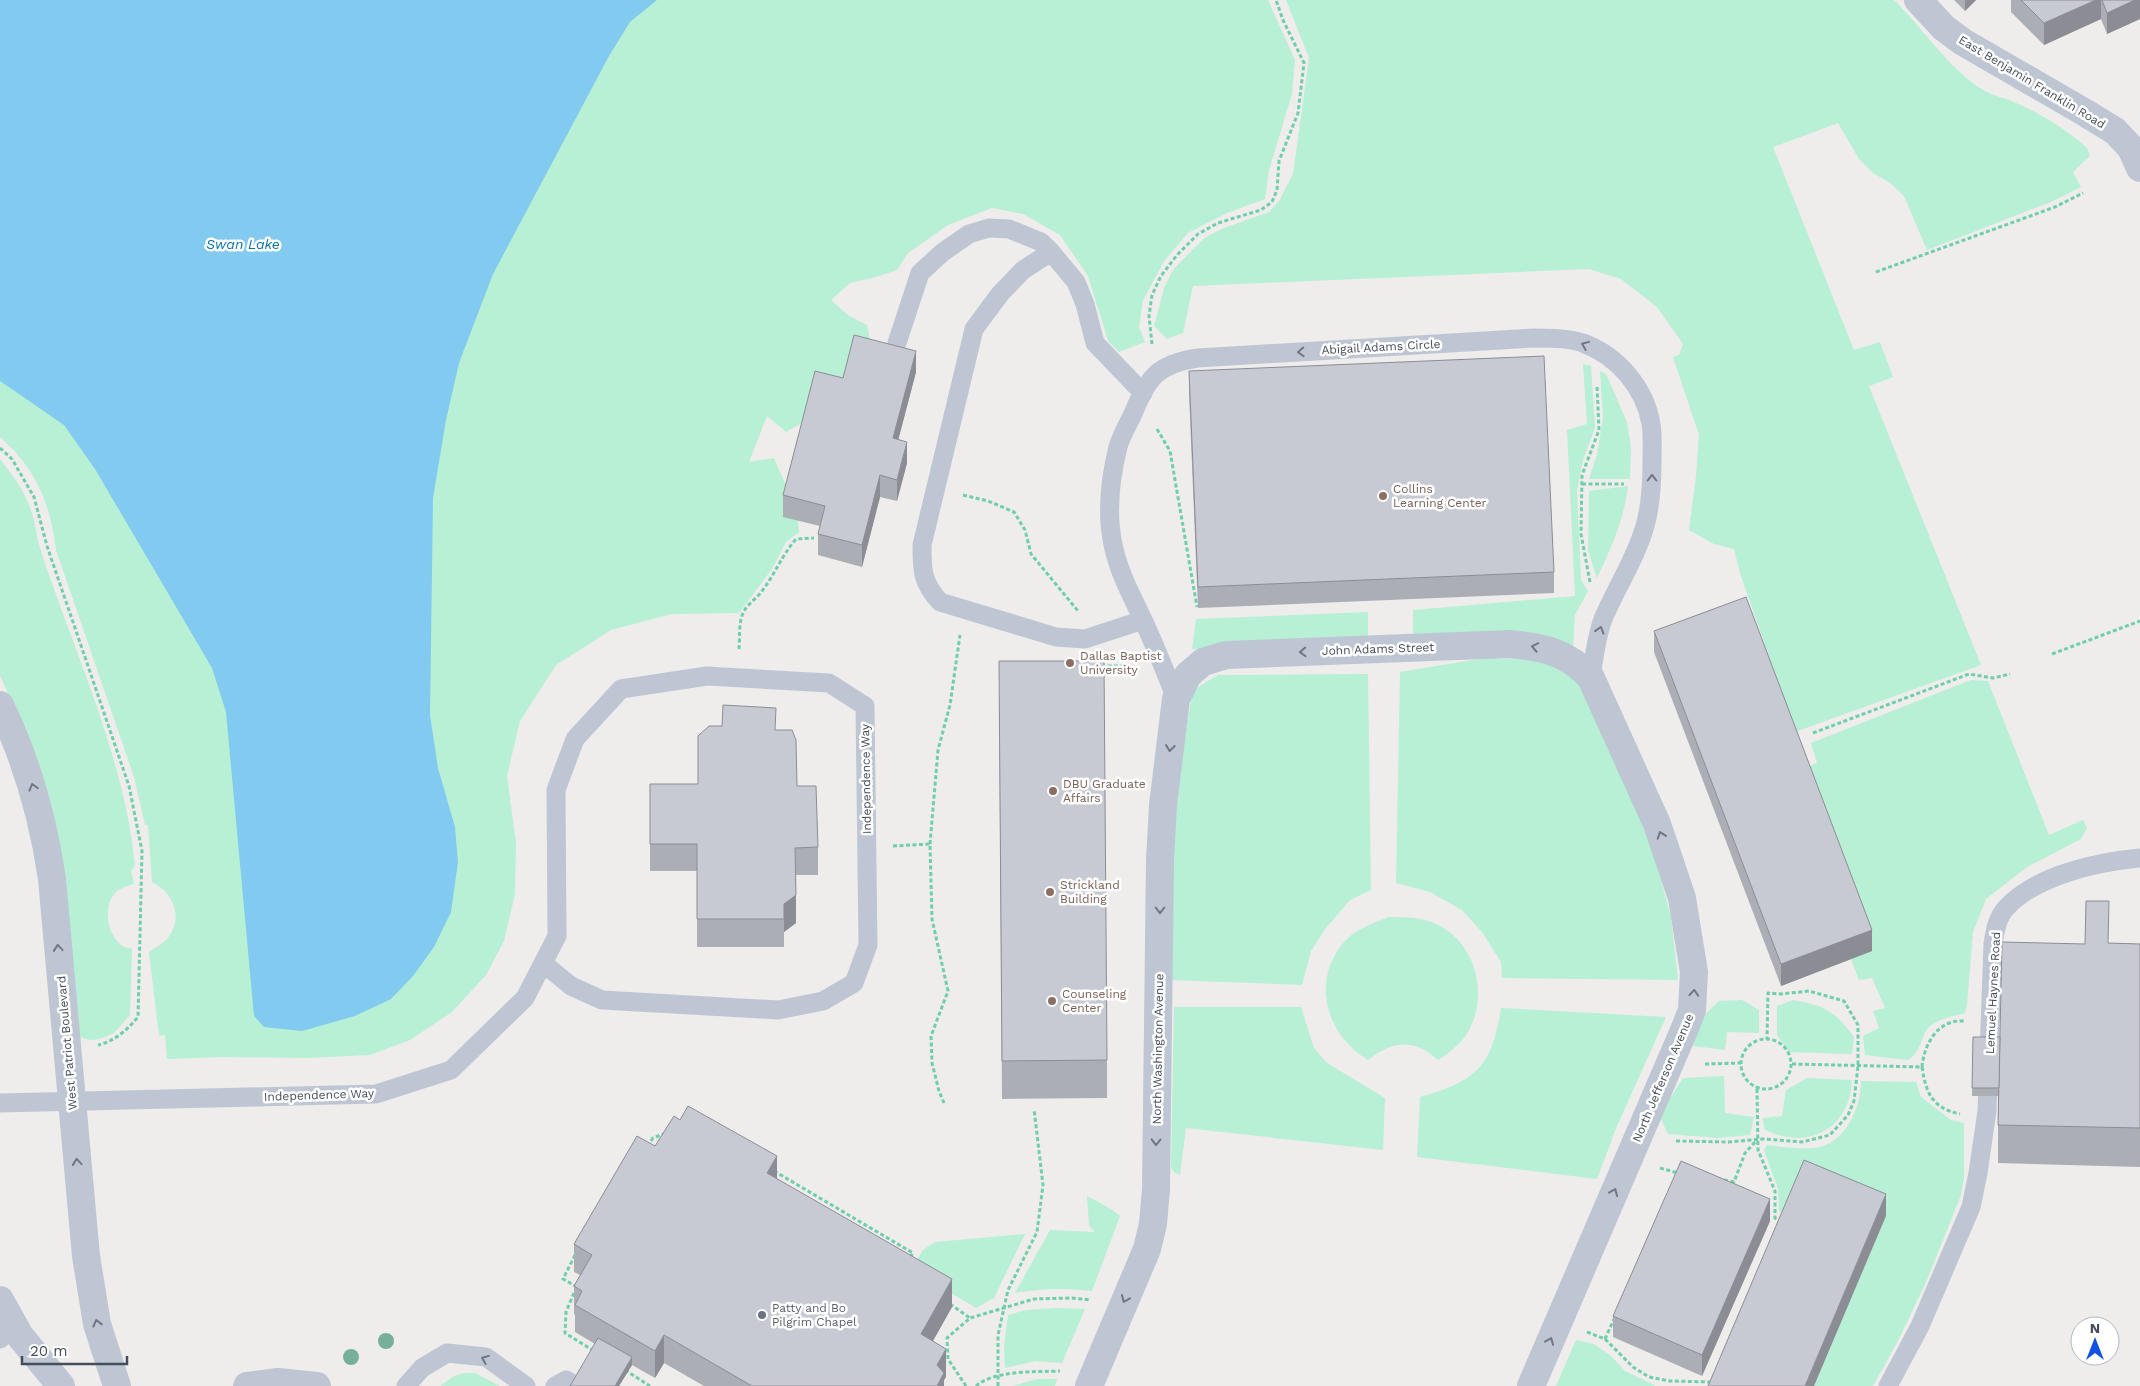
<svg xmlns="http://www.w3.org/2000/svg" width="2140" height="1386" font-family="'Work Sans',sans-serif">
  <rect width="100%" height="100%" fill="#efecec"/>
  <g fill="#b7f0d5">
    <path d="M0,0h1268l27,60 -3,34 -23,76 -4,29 -38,14 -39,20 -23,27 -22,40 -4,27 6,15 -26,10 -11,-11 -20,-65 -28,-41 -37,-21 -31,-6 -44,17 -40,28 -11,17 -21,7 -26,6 -19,17 18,16 18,9 3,15 -27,59 -57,33 -19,-16 -18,46 25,-4c10,25 24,47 25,74l-13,10 -14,27 -33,44 -67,1 -61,16 -55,35 -36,56 -13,55 9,67 -1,51 -11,47 -18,34 -34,37 -42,28 -40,15 -62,3 -86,-1 -55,2 -2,-24 -6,1 -10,-84c6,-4 15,-9 19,-14 16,-21 5,-46 -16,-56l-4,-57h-3l-11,-48 -78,-227c-6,-48 -20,-81 -56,-113z"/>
    <path d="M1286,0h608c28,27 58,73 91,91 9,5 20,7 29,11 27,12 51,26 73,46l3,8 -17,16 8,15 -30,15 -124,48 -23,-54 -14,-13 -17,-10 -14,-14 -21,-36 -65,24 81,203 26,-8 13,35 -24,9 112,279 -186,67 -55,-159 -6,-24 -20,-5 -25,-14 7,-54 3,-41 -26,-78 6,-2 4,-11 -26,-37 -36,-28 -32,-10 -396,17 -10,47 -16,6 -13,-13 10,-38 9,-18 21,-22 12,-11 18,-9 45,-16 10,-11 14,-27 16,-116z"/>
    <polygon points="1583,364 1591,366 1595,428 1583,460 1577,490 1581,580 1588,591 1575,615 1573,648 1413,641 1413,610 1575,596 1567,430 1587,424"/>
    <polygon points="1600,371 1606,374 1627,422 1631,448 1630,479 1589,479 1597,455 1603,417"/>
    <path d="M0,459c24,31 32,43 38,83 34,107 86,211 97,324l-4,5 3,13c-6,2 -14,4 -18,8 -13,13 -10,41 5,53 2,2 7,3 11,4l-2,66 -16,18 -14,6 -10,1 -11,-3 -41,-274 -38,-88z"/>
    <path d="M1628,486c-4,34 -17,62 -31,92l-9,-28 1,-59z"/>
    <polygon points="1368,612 1368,644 1192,649 1196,619"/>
    <polygon points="1485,658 1555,660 1584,690 1634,800 1657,866 1671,917 1678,980 1502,978 1501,962 1482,932 1462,910 1430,892 1396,883 1400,672"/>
    <polygon points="1368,674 1371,890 1350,900 1326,928 1311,951 1302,985 1169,980 1174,798 1193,690 1218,675"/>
    <path d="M1971,680l17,1 61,154 34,-15 4,8 -6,11 -54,28 -41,32 -13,33 -6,72 -2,9c-11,3 -26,6 -35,13 -10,9 -6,23 -22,34l-43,-5 -2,-19 16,-8 -6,-17 12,-3 -13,-30 -13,2 -8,-21 -48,-190 14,-6 -6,-20z"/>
    <path d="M1389,917c17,0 34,0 49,8 39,19 52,74 28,110 -7,10 -18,19 -28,25 -24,-22 -46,-19 -70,0 -42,-25 -58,-80 -23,-119 12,-13 29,-18 44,-24z"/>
    <polygon points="1742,1000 1759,1010 1759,1033 1727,1032 1725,1050 1693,1046 1698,1021 1719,1001"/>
    <path d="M1793,1000c32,6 41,10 61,37l-2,17 -63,-2 -12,-17v-29z"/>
    <polygon points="1174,1007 1301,1007 1314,1048 1327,1063 1385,1098 1383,1150 1186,1128 1180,1175 1174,1172 1171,1167"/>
    <path d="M1501,1008l165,9 -49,109 -20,53 -180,-22 3,-60c57,-16 72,-31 81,-89z"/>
    <polygon points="1724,1076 1725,1113 1754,1117 1750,1135 1717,1138 1668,1134 1659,1115 1683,1078"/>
    <path d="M1807,1078l45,2c-1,6 -1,13 -3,19 -13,39 -51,48 -85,30l-1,-11 19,-2 4,-26z"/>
    <path d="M1861,1081l55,1 5,15 30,23 13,3v55l-3,17 -34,85 -28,59 -26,47h-59l-26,-169 -9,-6 -1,-22 -14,-39 3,-5c14,2 32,4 47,3 31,-3 47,-40 47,-67z"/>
    <path d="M1087,1196l24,13 9,7 -28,75c-27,-3 -50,-3 -77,2l35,-63 45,2 -6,-7z"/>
    <polygon points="1025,1234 994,1298 976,1308 911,1269 923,1250 935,1242"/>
    <polygon points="1055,1308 1085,1309 1062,1363 1035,1361 1005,1368 1004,1346 1008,1315 1026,1310"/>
    <polygon points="1576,1340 1594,1344 1611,1356 1625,1371 1656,1386 1556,1386"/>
    <polygon points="465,1373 475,1373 500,1386 440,1386 454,1376"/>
    <polygon points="1037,1379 1057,1379 1055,1386 1012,1386"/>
  </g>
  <polygon fill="#82caef" points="0,0 657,0 630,22 609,56 493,274 459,363 446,420 433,498 430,715 438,768 455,827 458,862 451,912 434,947 413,976 391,999 355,1016 302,1031 264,1027 254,1016 226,712 212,668 95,469 64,425 0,381"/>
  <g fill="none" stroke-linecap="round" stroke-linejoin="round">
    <g stroke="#6ecfac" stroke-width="3" stroke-dasharray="4 2.5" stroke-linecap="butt">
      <polyline points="1876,272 2055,207 2083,193"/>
      <polyline points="1152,344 1149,316 1152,295 1161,276 1177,255 1198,234 1218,223 1261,210 1272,202 1277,190 1279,161 1298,113 1304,63 1283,20 1276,0"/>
      <polyline points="1157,429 1170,451 1197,607"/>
      <path d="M0,448l12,11 22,38 13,49 82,240 13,65 -4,166c-11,13 -23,24 -40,28"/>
      <polyline points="1582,484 1624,484"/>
      <polyline points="963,495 988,501 1014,512 1025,530 1031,554 1078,611"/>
      <polyline points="1590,582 1581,534 1582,475 1599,430 1597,385"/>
      <path d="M739,649c1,-11 -1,-27 5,-38 4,-7 13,-13 18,-20 13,-17 20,-36 34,-52l18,-1"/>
      <polyline points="2052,654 2140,621"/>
      <polyline points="1101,666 1131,666"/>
      <polyline points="1813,733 1969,674 1993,678 2010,674"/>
      <polyline points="930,844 938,750 950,705 960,635"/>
      <polyline points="893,846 930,844 932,919 948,991 931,1036 932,1063 939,1091 944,1103"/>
      <circle cx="1766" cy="1064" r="25"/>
      <polyline points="1705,1064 1741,1063"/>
      <path d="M1792,1064l130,3c2,-23 16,-48 42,-46"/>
      <path d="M1922,1067c4,26 10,41 38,47"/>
      <polyline points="1757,1089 1758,1150 1775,1191 1775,1218 1780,1222"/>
      <polyline points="1676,1141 1728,1142 1763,1139 1802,1142 1830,1135 1848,1115 1854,1101 1858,1066 1858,1025 1844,1001 1809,991 1781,994 1768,993 1767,1039"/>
      <polyline points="647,1146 653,1138 666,1133"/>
      <polyline points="1660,1168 1678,1173"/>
      <polyline points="774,1171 913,1253 909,1259"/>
      <polyline points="1724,1180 1734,1182 1745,1153 1757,1140"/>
      <polyline points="575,1255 563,1279 577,1287"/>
      <polyline points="574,1293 566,1312 565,1333 594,1351"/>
      <polyline points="950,1304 970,1318"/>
      <polyline points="1587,1332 1605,1339 1633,1367 1649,1377 1670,1381 1711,1382"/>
      <polyline points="1605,1339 1614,1319"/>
      <polyline points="625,1370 650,1386"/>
      <polyline points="966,1386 948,1359 947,1338 970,1318 1034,1299 1072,1298 1091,1300"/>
      <path d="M976,1386c18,-16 60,-14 84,-15"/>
      <polyline points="998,1386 998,1335 1008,1290 1037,1232 1043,1185 1034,1109"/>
    </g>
    <g stroke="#bfc6d3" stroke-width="19">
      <polyline points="897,343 920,273 943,252 969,234 989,228 1009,229 1041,242 1051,252"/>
      <path d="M1143,393l-48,-50 -10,-39 -9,-22 -25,-30 -28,18 -23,24 -26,35 -52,216c0,26 0,37 18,57l116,35 29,2 58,-19"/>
      <path d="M1176,699c-10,-26 -20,-51 -32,-77 -11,-24 -24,-47 -30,-73 -8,-33 -4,-70 4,-102 3,-11 9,-21 14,-31 16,-38 24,-52 66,-58l336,-20c16,0 34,0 49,5 35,13 62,45 68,81 2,12 1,25 1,38 0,21 -1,43 -7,64 -9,32 -29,62 -42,93 -7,19 -9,39 -12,59"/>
      <polyline points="0,1103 376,1094 451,1070 525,998 557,936 556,790 575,739 621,689 707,676 829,683 865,706 868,945 854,983 823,1001 778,1010 602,1000 571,986 543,963"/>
      <polyline points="0,1339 15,1326"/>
      <polyline points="406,1386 422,1368 447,1353 486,1357 526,1386"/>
      <polyline points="555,1386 566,1380 576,1386"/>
      <path d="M1888,1386l32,-60 51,-119 7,-34 9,-62 6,-167c2,-13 4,-26 13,-36 30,-33 92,-46 134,-50"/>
    </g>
    <g stroke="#bfc6d3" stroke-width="28">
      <polyline points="1918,0 1944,28 1963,42 2084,112 2115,131 2131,148 2140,168"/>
      <path d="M0,705c27,56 43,112 52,174l34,377 11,68 20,62"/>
      <polyline points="0,1300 20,1336 61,1386"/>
      <polyline points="247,1386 278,1382 317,1386"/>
      <path d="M1089,1386l58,-137 6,-25 3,-35 4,-329 3,-55 13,-106 12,-24 15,-13 23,-7 283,-11c34,3 59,8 82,34l66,146 25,74 12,74 -2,38 -7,18 -154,358"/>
    </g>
  </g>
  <g fill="#76b09a">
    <circle cx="386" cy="1341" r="8"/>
    <circle cx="351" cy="1357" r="8"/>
  </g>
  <g fill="#acaeb5">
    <polygon points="1954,0 1976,0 1965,11"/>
    <polygon points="2011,0 2140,0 2140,19 2107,34 2101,19 2044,45 2011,12"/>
    <polygon points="1189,371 1554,572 1554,593 1198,608 1189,393"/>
    <polygon points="916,372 898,440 907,463 897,501 880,497 862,567 818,555 818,534 820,526 783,517 783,495 843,378"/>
    <polygon points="1654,631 1872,951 1781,986 1654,652"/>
    <polygon points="999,700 1107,1060 1107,1098 1002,1099"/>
    <polygon points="776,730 797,786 818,847 818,875 796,875 796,923 784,932 784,947 697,947 697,871 650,871 650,784 698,784"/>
    <polygon points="2109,943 2140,944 2140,1167 1998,1163 1998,1096 1972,1096 1973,1037 2000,1037 2085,944"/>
    <polygon points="777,1179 952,1307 933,1341 946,1377 944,1380 944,1386 704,1386 664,1363 655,1378 632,1365 619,1386 595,1344 575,1332 575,1315 574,1314 574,1286 580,1275 574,1272 574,1244"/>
    <polygon points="1770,1221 1702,1376 1613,1337 1613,1316"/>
  </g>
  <g fill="#8c8d94">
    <polygon points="1965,0 1976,0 1965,11"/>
    <polygon points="2096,0 2101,0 2101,19 2044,45 2044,23"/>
    <polygon points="2135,0 2140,0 2140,19 2107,34 2107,13"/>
    <polygon points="916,351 916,372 893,460 893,438"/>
    <polygon points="907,442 907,463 897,501 897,480"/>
    <polygon points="880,475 880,497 862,567 862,545"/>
    <polygon points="796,895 796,923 784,932 784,904"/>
    <polygon points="1872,930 1872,951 1781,986 1781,964"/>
    <polygon points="777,1156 777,1184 767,1173"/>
    <polygon points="1886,1194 1886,1216 1814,1386 1805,1386"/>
    <polygon points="1770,1199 1770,1221 1702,1376 1702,1355"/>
    <polygon points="952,1279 952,1307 921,1362 921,1334"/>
    <polygon points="664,1335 664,1363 655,1378 655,1351"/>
    <polygon points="946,1349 946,1377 944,1380 944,1386 937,1386 937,1365"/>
    <polygon points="632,1357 632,1365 619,1386 615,1386"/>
  </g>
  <g fill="#c8cad3" stroke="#8c8d94">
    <polygon points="2021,0 2096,0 2044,23"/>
    <polygon points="2102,0 2135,0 2107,13"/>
    <polygon points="854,335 916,351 893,438 907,442 897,480 880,475 862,545 818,534 825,506 783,495 815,371 843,378"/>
    <polygon points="1544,356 1554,572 1198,587 1189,371"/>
    <polygon points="1746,597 1872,930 1781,964 1654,631"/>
    <polygon points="999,661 1104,661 1107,1060 1002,1061"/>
    <polygon points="723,705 776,708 775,730 792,730 796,740 797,786 816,786 818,847 795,848 796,895 784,904 784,919 697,919 697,844 650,844 650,784 698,784 698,736 709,726 722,726"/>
    <polygon points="2086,901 2109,901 2108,943 2140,944 2140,1128 1998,1125 2002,942 2085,944"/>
    <polygon points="1973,1037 2000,1037 1999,1088 1972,1088"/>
    <polygon points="688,1106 777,1156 767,1173 952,1279 921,1334 946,1349 937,1365 944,1373 937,1386 752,1386 664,1335 655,1351 575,1305 582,1291 574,1286 592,1255 574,1244 637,1136 655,1146 674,1116 680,1120"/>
    <polygon points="1804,1160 1886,1194 1805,1386 1708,1386"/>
    <polygon points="1681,1161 1770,1199 1702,1355 1613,1316"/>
    <polygon points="598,1338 632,1357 615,1386 570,1386"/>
  </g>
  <defs><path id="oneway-chevron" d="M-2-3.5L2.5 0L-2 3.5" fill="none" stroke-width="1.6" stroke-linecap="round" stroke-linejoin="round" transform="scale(1.25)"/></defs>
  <g stroke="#6f7784">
    <use href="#oneway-chevron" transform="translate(1585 345) rotate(-158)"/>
    <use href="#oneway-chevron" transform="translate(1301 352) rotate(177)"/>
    <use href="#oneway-chevron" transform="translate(1652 478) rotate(-90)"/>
    <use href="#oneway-chevron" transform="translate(1600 630) rotate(-73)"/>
    <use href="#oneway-chevron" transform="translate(1535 647) rotate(-169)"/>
    <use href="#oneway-chevron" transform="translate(1303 652) rotate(178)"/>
    <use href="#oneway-chevron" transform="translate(1170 748) rotate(97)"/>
    <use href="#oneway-chevron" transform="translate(33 787) rotate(-106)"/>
    <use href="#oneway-chevron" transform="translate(1661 835) rotate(-109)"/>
    <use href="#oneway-chevron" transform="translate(1160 910) rotate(90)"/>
    <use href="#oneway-chevron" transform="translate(58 948) rotate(-95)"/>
    <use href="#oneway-chevron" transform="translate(1694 993) rotate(-86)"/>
    <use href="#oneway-chevron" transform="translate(1156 1142) rotate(91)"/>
    <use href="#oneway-chevron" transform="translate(77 1162) rotate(-95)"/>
    <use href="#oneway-chevron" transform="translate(1614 1192) rotate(-67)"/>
    <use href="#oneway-chevron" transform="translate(1125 1299) rotate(113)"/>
    <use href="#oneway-chevron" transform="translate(97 1323) rotate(-104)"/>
    <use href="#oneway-chevron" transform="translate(1550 1341) rotate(-67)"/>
    <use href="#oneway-chevron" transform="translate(485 1359) rotate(-158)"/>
  </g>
  <g fill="#8d6e63" stroke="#fff" stroke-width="2">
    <circle cx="1383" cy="496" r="5"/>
    <circle cx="1070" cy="663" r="5"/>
    <circle cx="1053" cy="791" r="5"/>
    <circle cx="1050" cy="892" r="5"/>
    <circle cx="1052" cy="1001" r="5"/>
  </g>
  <circle fill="#6b7280" stroke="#fff" stroke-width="2" cx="762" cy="1315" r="5"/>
  <g text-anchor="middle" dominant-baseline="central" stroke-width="5" stroke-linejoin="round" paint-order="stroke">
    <g font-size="12" fill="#444d5a" stroke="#fff">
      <text transform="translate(2032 82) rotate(31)">East Benjamin Franklin Road</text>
      <text transform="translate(1381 347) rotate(-3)">Abigail Adams Circle</text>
      <text transform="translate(1378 649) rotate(-2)">John Adams Street</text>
      <text transform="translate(866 779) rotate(-91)">Independence Way</text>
      <text transform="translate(1993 993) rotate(-87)">Lemuel Haynes Road</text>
      <text transform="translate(67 1043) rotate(-95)">West Patriot Boulevard</text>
      <text transform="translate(1158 1049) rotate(-89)">North Washington Avenue</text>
      <text transform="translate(1663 1078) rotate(-67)">North Jefferson Avenue</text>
      <text transform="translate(319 1095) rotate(-2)">Independence Way</text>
    </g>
    <g font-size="12" fill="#785e54" stroke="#fff" text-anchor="start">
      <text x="1393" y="489">Collins<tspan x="1393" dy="14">Learning Center</tspan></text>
      <text x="1080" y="656">Dallas Baptist<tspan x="1080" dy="14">University</tspan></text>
      <text x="1063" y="784">DBU Graduate<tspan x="1063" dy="14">Affairs</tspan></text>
      <text x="1060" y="885">Strickland<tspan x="1060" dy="14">Building</tspan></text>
      <text x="1062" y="994">Counseling<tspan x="1062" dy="14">Center</tspan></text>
    </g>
    <g font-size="12" fill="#5b616d" stroke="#fff" text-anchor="start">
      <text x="772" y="1308">Patty and Bo<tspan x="772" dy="14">Pilgrim Chapel</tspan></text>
    </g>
    <g font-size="14" font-style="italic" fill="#0673ab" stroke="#fff">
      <text x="243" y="244">Swan Lake</text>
    </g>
  </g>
  <g transform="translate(2095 1341)"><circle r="24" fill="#ffffff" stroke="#b4b8bd"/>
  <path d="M0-4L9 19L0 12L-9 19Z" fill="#1152e4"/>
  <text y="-8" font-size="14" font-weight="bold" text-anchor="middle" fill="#444d5a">N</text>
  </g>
  <path d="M22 1356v8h105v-8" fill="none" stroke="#444d5a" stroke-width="2.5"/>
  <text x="30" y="1356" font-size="15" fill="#444d5a" stroke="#ffffff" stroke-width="4" paint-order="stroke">20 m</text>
</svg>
